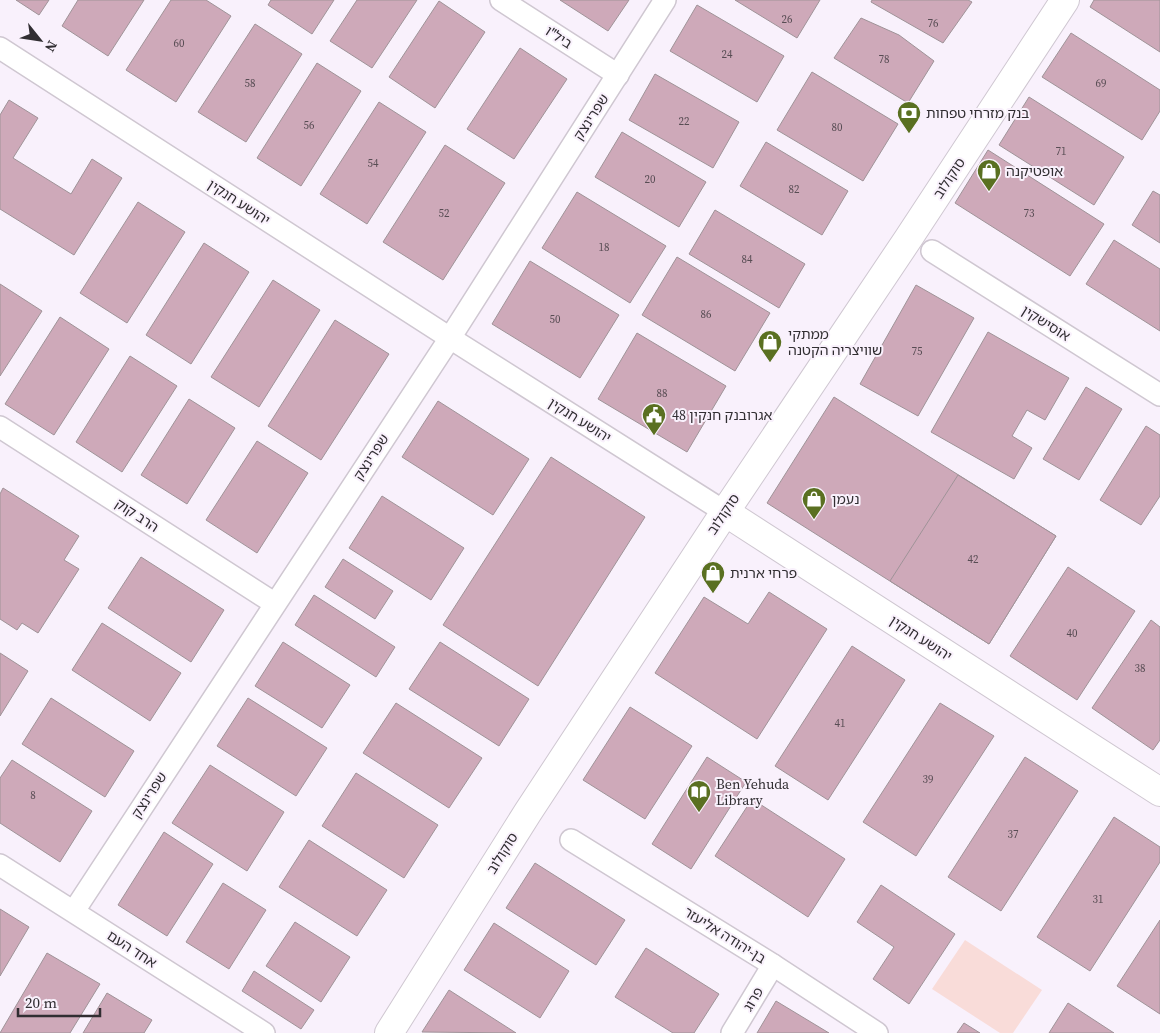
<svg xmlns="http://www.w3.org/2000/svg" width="1160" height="1033" font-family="'Source Serif 4','Noto Sans Hebrew',serif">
  <rect width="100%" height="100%" fill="#f9f1fc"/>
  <polygon fill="#f9dcd9" points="965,940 1042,990 1013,1033 1000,1033 932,989"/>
  <g fill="#cea9b9" stroke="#9f9398">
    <polygon points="16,0 49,0 39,15"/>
    <polygon points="78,0 144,0 108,56 62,26"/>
    <polygon points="171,0 206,0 231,16 176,102 126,70"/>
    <polygon points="271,0 334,0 312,34 268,5"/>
    <polygon points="357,0 417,0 372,68 330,41"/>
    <polygon points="560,0 629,0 608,31"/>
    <polygon points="735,0 820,0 797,38"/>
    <polygon points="872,0 968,0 972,2 943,43 871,2"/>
    <polygon points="1094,0 1160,0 1160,52 1090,7"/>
    <polygon points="439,1 485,32 435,108 389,77"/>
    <polygon points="697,5 784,56 757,102 670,51"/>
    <polygon points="861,18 899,35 934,61 908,103 834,58"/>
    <polygon points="255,24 302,54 246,142 198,112"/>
    <polygon points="1071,33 1160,90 1160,111 1142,140 1042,77"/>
    <polygon points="520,48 567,79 514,159 467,129"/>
    <polygon points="317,63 361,91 301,186 257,158"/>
    <polygon points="812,72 898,124 863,181 777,130"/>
    <polygon points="655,74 739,122 713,168 629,120"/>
    <polygon points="1029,97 1124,157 1094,205 999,145"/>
    <polygon points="9,100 38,118 13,158 71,194 92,159 122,178 74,255 0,209 0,115"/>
    <polygon points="379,102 426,132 367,224 320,194"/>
    <polygon points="622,132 706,182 679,227 595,177"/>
    <polygon points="766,142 848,191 822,235 740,186"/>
    <polygon points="445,145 505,183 443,280 383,242"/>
    <polygon points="988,150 1104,224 1070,276 955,203"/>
    <polygon points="1153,191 1160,195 1160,243 1132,225"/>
    <polygon points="577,192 666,246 630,303 542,248"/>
    <polygon points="138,202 185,232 127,323 80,293"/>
    <polygon points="715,210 805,264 779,308 689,254"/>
    <polygon points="1114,240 1160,269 1160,331 1086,284"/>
    <polygon points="204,243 249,272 191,364 146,335"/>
    <polygon points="677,257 770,313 735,371 642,315"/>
    <polygon points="530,261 619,315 580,378 492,324"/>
    <polygon points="273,280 320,310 259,407 211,377"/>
    <polygon points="0,284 42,311 0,376"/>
    <polygon points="916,285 974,318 918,416 860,384"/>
    <polygon points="60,317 109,349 54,435 5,404"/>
    <polygon points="335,320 389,354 321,460 268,426"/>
    <polygon points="988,332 1069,378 1045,420 1027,410 1012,436 1032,448 1014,479 931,432"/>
    <polygon points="637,333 726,386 687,452 598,399"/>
    <polygon points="130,356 177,386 122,472 76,442"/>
    <polygon points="1086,387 1122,409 1079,480 1043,459"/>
    <polygon points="834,397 1056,536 989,644 767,503"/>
    <polygon points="189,399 235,428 187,504 141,475"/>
    <polygon points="438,401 529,459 493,515 402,457"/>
    <polygon points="1146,426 1160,435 1160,496 1141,525 1100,500"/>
    <polygon points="257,441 308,473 257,553 206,520"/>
    <polygon points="551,457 645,517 538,686 443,625"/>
    <polygon points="958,475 1056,536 989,644 890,581"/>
    <polygon points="3,488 79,536 64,560 79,569 38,633 22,623 17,630 0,619 0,494"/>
    <polygon points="382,496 464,548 431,600 349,548"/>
    <polygon points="141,557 224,610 191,662 108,608"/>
    <polygon points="343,559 393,591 375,619 325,587"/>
    <polygon points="1068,567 1135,611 1077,700 1010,656"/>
    <polygon points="769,592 827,629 757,739 655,673 704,597 748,624"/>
    <polygon points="314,595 395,647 376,677 295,625"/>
    <polygon points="1151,620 1160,627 1160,740 1153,750 1092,708"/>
    <polygon points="102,623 181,673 150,721 72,670"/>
    <polygon points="283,642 350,685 322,728 255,686"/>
    <polygon points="440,642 529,699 499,746 409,689"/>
    <polygon points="852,646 905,680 828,800 775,766"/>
    <polygon points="0,653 28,671 0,716"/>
    <polygon points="51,698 134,751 105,797 22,744"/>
    <polygon points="248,698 327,748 296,796 217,746"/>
    <polygon points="396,703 482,758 449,808 363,753"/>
    <polygon points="940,703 994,736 916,856 863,822"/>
    <polygon points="630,707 692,746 645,819 583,780"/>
    <polygon points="707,757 746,782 691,869 652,844"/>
    <polygon points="1025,757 1078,791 1001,911 948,877"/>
    <polygon points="12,760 92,811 60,862 0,823 0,778"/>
    <polygon points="210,765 284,812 247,871 172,823"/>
    <polygon points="356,773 438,825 404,878 322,826"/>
    <polygon points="752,799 845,859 808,917 715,856"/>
    <polygon points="1114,817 1160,847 1160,862 1090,971 1037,937"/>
    <polygon points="164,832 213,864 167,936 118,905"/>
    <polygon points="309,840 387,890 357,936 279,887"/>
    <polygon points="535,863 625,920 596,965 506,908"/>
    <polygon points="223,883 266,910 229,969 186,942"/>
    <polygon points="881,885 955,934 909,1004 873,979 894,947 857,922"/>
    <polygon points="0,909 29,927 0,976"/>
    <polygon points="1160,920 1160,1014 1117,986"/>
    <polygon points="295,922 350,957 321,1002 266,966"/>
    <polygon points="494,923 569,971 540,1018 464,970"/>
    <polygon points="646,948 719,994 694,1033 673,1033 615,997"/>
    <polygon points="47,953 100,984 70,1033 0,1033"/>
    <polygon points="254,971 314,1010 301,1029 242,991"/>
    <polygon points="449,990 516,1033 422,1032"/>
    <polygon points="107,993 152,1020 144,1033 83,1033"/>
    <polygon points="776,1001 829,1033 757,1033"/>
    <polygon points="1068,1003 1114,1033 1049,1033"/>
    <polygon points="964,1023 980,1033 957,1033"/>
  </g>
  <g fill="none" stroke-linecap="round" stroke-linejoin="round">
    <g stroke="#cfc7d1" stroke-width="24">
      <g id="street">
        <polyline points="501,0 618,75"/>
        <polyline points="0,48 450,338 725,512"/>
        <polyline points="932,251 1160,395"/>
        <polyline points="0,427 274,603"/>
        <polyline points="571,840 773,965 877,1033"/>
        <polyline points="0,865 264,1033"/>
        <polyline points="74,911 450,338 665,0"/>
        <polyline points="732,1033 773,965"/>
      </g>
    </g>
    <g stroke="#cfc7d1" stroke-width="30">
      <g id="secondary">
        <polyline points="725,512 1160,792"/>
        <polyline points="389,1033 528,812 725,512 908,239 1065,0"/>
      </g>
    </g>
    <use href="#street" stroke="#fff" stroke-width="21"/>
    <use href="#secondary" stroke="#fff" stroke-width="28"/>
  </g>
  <defs>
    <g id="bank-pin" transform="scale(1.25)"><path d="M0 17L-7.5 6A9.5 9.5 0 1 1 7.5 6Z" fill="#5a7021" stroke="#f9f1fc"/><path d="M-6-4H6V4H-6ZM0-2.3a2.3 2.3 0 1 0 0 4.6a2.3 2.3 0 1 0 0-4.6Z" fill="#fff"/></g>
    <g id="shop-pin" transform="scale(1.25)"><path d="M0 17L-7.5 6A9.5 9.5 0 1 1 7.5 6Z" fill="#5a7021" stroke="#f9f1fc"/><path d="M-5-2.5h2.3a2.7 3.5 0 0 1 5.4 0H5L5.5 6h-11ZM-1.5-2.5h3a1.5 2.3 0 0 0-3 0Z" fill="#fff"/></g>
    <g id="civic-pin" transform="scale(1.25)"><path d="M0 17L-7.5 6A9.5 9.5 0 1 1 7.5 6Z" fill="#5a7021" stroke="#f9f1fc"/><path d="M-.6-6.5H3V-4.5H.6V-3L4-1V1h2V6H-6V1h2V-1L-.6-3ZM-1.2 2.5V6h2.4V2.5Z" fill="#fff"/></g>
    <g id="library-pin" transform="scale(1.25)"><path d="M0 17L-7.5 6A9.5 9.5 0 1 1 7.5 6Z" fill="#5a7021" stroke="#f9f1fc"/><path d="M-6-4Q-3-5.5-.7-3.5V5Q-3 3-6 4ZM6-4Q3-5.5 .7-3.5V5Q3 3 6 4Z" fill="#fff"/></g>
  </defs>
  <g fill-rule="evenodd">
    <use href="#bank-pin" x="909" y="113"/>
    <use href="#shop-pin" x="989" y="171"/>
    <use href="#shop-pin" x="770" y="342"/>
    <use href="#civic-pin" x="654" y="415"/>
    <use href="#shop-pin" x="814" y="499"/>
    <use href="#shop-pin" x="713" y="573"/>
    <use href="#library-pin" x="699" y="792"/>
  </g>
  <g text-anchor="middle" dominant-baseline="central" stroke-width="4" stroke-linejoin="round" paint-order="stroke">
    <g font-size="11" fill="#584d54">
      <text x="787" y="19">26</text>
      <text x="933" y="23">76</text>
      <text x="179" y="43">60</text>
      <text x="727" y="54">24</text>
      <text x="884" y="59">78</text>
      <text x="250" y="83">58</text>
      <text x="1101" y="83">69</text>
      <text x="684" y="121">22</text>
      <text x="309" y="125">56</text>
      <text x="837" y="127">80</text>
      <text x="1061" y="151">71</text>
      <text x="373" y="163">54</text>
      <text x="650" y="179">20</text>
      <text x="794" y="189">82</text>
      <text x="444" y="213">52</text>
      <text x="1029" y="213">73</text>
      <text x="604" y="247">18</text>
      <text x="747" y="259">84</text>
      <text x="706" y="314">86</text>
      <text x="555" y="319">50</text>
      <text x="917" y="351">75</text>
      <text x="662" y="393">88</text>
      <text x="973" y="559">42</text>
      <text x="1072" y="633">40</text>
      <text x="1140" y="668">38</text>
      <text x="840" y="723">41</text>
      <text x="928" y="779">39</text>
      <text x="33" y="795">8</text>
      <text x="1013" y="834">37</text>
      <text x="1098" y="899">31</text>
    </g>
    <g font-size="14" fill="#312e32" stroke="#f9f1fc">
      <text transform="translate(559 37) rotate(33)">ביל"ו</text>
      <text transform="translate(591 117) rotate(-57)">שפרינצק</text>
      <text transform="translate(949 178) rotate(-57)">סוקולוב</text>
      <text transform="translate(239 202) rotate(33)">יהושע חנקין</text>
      <text transform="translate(1046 323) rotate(32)">אוסישקין</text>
      <text transform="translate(580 420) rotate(32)">יהושע חנקין</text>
      <text transform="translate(371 457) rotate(-57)">שפרינצק</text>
      <text transform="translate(723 514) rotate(-56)">סוקולוב</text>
      <text transform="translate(137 515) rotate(33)">הרב קוק</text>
      <text transform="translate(921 638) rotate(33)">יהושע חנקין</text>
      <text transform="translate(149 795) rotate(-57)">שפרינצק</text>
      <text transform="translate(502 853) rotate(-58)">סוקולוב</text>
      <text transform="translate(725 935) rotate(32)">בן-יהודה אליעזר</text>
      <text transform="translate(132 949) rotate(33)">אחד העם</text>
      <text transform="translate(753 999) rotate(-59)">פרוג</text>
    </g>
    <g font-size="14" fill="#312e32" stroke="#f9f1fc" text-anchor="start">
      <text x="926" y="113">בנק מזרחי טפחות</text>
      <text x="1006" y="171">אופטיקנה</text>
      <text x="788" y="334">ממתקי<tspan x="788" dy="16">שוויצריה הקטנה</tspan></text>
      <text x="672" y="415">אגרובנק חנקין 48</text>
      <text x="832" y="499">נעמן</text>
      <text x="730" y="573">פרחי ארנית</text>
      <text x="716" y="784">Ben Yehuda<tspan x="716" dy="16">Library</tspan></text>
    </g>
  </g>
  <g transform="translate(40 40) rotate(120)" stroke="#f9f1fc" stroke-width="4" paint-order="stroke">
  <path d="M0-4L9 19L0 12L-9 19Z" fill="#312e32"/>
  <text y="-8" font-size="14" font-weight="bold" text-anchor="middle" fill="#312e32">N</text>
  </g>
  <path d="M18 1008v8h82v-8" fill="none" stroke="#312e32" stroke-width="2.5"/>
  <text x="25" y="1008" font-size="15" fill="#312e32" stroke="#f9f1fc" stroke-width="4" paint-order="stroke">20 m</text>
</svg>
